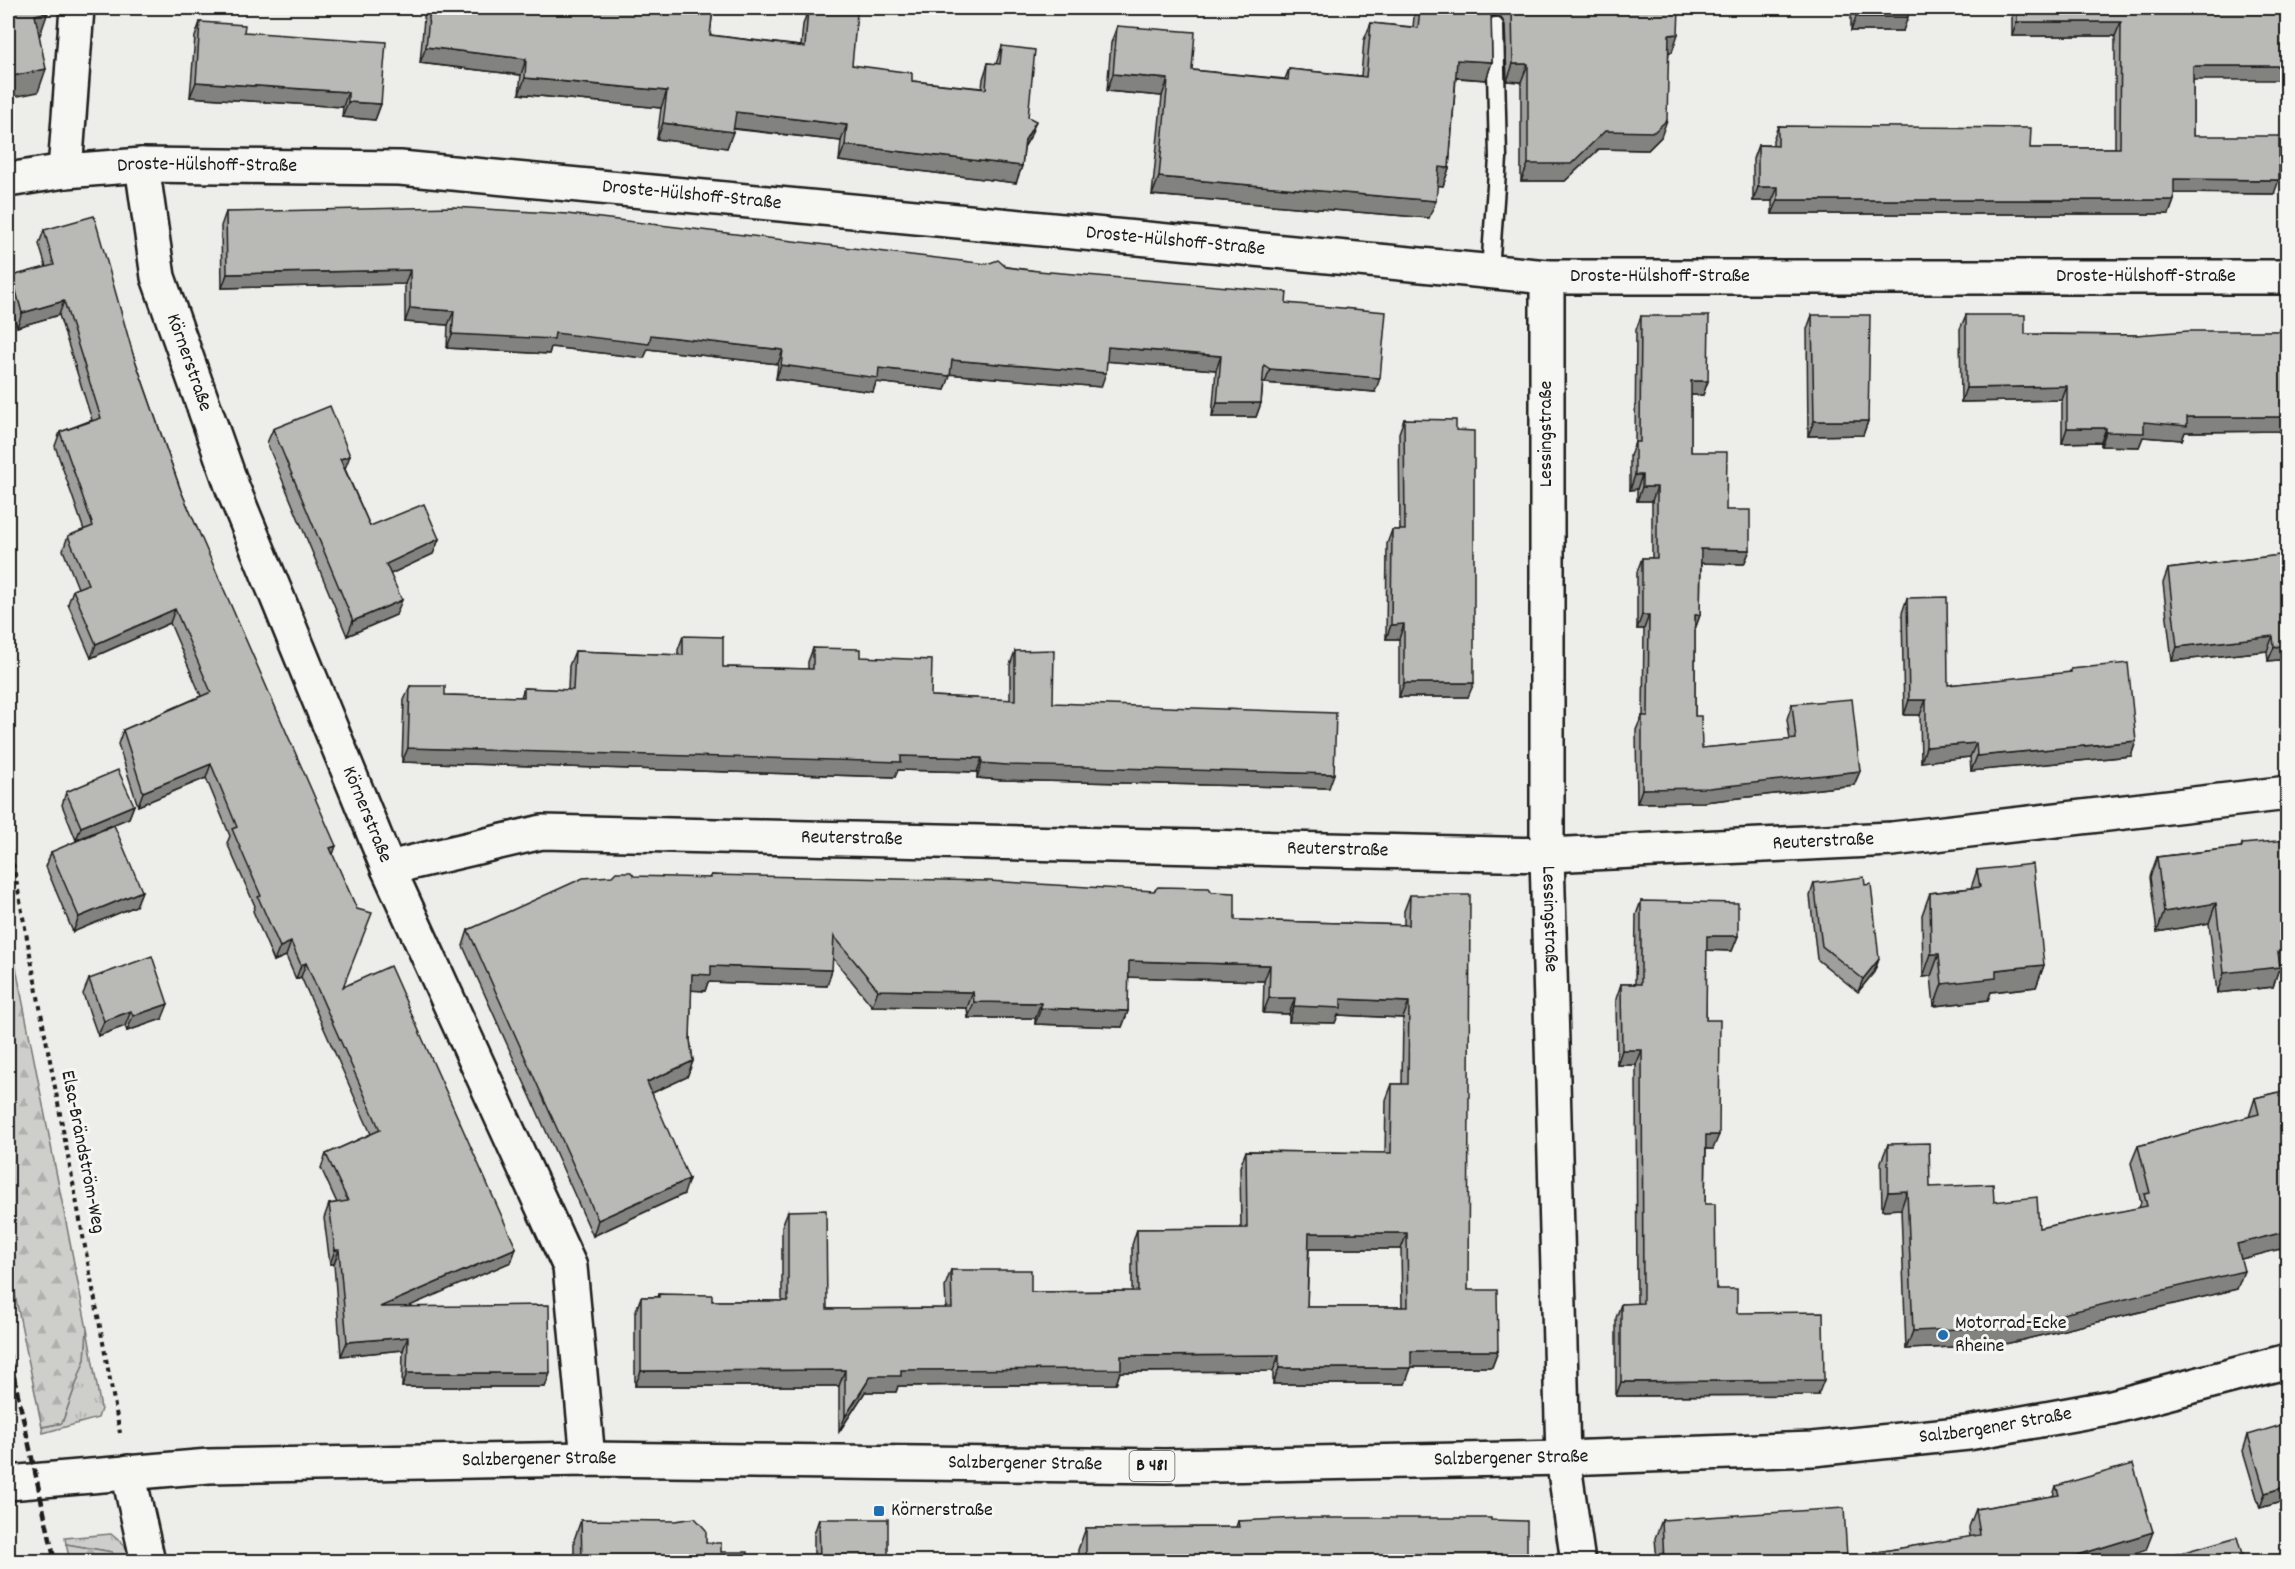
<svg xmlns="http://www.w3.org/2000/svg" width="2295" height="1569" font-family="Dekko,sans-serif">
  <defs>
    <pattern id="grass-tufts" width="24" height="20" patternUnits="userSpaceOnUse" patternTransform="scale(1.5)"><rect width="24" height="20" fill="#cececb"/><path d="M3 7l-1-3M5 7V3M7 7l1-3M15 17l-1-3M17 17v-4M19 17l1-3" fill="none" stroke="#b0b0ae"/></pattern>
    <pattern id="forest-firs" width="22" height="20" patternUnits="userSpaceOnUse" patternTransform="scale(1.5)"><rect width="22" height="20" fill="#cececb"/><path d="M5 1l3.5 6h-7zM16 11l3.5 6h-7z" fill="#b0b0ae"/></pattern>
  </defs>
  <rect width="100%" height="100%" fill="#edede9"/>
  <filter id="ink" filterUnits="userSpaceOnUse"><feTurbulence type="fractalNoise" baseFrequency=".0167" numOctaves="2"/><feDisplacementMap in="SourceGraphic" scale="12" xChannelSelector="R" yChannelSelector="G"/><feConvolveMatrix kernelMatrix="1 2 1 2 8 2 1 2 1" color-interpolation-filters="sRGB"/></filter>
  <g filter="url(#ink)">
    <g fill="url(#grass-tufts)" stroke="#757574" stroke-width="1.5">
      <polygon points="87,1329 101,1409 98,1418 43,1433 42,1427 62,1423 85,1359"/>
      <polygon points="111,1534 125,1546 128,1561 115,1561 112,1552 66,1544 65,1538"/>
    </g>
    <g fill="url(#forest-firs)" stroke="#757574" stroke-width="1.5">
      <polygon points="8,927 87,1329 85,1359 62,1423 42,1427 8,1260"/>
      <polygon points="66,1544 112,1552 115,1561 70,1561"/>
    </g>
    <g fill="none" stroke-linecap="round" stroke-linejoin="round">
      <g stroke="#1c1c1c" stroke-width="21">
        <polyline id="service" points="1490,271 1498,158 1495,26"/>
      </g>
      <g stroke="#1c1c1c" stroke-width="38">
        <g id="minor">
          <path id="s1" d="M142,165l16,112 75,212 155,379 182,399 18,192"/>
          <polyline points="65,171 77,8"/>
          <path id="s2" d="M8,180l57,-9 77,-6 258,3 1147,109h741"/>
          <path id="s3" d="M1547,277v578l16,603 15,104"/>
          <path id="s4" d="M388,868l154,-36 1005,23 345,-16 396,-46"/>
          <polyline points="128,1472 148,1562"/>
        </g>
      </g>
      <g stroke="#1c1c1c" stroke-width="38">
        <g id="primary">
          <path id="s5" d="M8,1483l201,-17 379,-7 577,7 398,-8 250,-9 155,-16 144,-26 176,-46"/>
        </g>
      </g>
      <polyline stroke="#1c1c1c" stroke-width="4" stroke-dasharray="4.5 4.5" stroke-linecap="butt" points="8,837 120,1433"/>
      <use href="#service" stroke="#f6f6f2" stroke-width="16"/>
      <use href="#minor" stroke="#f6f6f2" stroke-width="33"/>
      <use href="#primary" stroke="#f6f6f2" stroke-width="33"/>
      <polyline stroke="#1c1c1c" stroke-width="4.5" stroke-dasharray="9 4.5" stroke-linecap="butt" points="8,1350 55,1562"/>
    </g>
    <g fill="#9f9f9d" stroke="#1c1c1c" stroke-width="1.5" fill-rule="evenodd">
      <polygon points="425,8 713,8 710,35 801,46 803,25 808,9 852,65 912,81 982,88 983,79 988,63 996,64 1002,46 1028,117 1030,137 1024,147 1022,166 1016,183 839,161 841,141 733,129 727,148 657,139 661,108 519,94 521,75 420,63"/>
      <polygon points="1415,8 1679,8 1672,52 1669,52 1661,137 1648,150 1599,149 1565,181 1521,181 1521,82 1507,81 1505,25 1501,17 1494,16 1491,17 1492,62 1486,80 1456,78 1449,168 1443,186 1437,185 1429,218 1152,195 1162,96 1107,91 1111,43 1117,26 1192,70 1285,79 1289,69 1361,76 1364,40 1371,23 1413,27"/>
      <polygon points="1851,8 1908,8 1903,31 1851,31"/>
      <polygon points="2008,8 2288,8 2193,80 2193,136 2274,194 2174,193 2174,200 2169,214 1772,214 1772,201 1753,201 1753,159 1758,145 1773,145 1773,140 1778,126 2030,148 2115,148 2115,36 2012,36 2012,11 2008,11"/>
      <polygon points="200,22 244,32 381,104 375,120 342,117 343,107 190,97 195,37"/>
      <polygon points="226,212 1006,267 1286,303 1375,392 1265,383 1263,382 1261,403 1256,417 1212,417 1216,370 1107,361 1101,387 950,374 945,390 876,382 873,392 776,379 778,364 648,349 644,358 551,347 549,354 447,348 448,325 405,322 405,284 222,288 221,226"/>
      <polygon points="44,230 133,354 181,491 333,854 344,987 516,1248 511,1262 408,1306 550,1373 545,1387 402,1387 403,1350 341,1356 334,1264 330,1264 324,1218 329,1204 337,1203 321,1168 326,1154 371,1134 301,977 296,979 286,956 274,961 253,911 255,906 227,843 230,836 206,778 138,806 118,744 123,730 201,696 170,623 91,658 68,604 73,590 78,588 63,550 68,536 84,530 55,446 60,432 92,420 59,315 17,327 8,293 8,288 12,276 46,267 39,244"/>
      <polygon points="1812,315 1868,421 1863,435 1808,436 1807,329"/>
      <polygon points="1966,315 2025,334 2136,335 2288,331 2288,431 2185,432 2182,440 2143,437 2139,447 2101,446 2101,442 2062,443 2062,400 1961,402 1960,329"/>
      <polygon points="1641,316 1708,381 1703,395 1691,395 1691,452 1750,550 1744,564 1701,563 1700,615 1695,629 1695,716 1702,748 1790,740 1787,719 1792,704 1860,771 1854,785 1704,802 1637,803 1636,730 1642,716 1643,716 1644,629 1637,629 1637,572 1642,558 1652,558 1652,501 1637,501 1637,489 1630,490 1630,456 1635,442 1636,330"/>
      <polygon points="1404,419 1456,430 1468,697 1399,697 1399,639 1386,639 1387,544 1392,530 1400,530 1399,433"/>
      <polygon points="273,429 345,469 370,526 439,539 433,554 390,574 396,615 347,636 267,443"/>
      <polygon points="2288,554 2288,659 2268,661 2267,651 2172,661 2163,583 2168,569"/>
      <polygon points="1907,598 1948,685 2069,673 2071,669 2136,741 2131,756 1971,771 1970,757 1921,762 1920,715 1904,715 1902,613"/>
      <polygon points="683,636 723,667 808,669 808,662 813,648 860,657 931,696 1010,700 1010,665 1015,651 1053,703 1329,788 1002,780 977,778 977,772 898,770 895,777 402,762 404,700 410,686 445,695 521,697 524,688 568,690 569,666 575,651 678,655 678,650"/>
      <polygon points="66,792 134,805 129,818 76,840 62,805"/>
      <polygon points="2242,844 2278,971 2273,987 2217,993 2209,923 2157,932 2150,877 2157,857 2241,847"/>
      <polygon points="51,852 142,891 136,906 73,932 46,867"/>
      <polygon points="1977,870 2044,965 2036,987 1991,992 1988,1000 1934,1006 1931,976 1923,977 1922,915 1930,893 1971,888"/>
      <path d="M711,875l524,45 169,5v-14l6,-16 58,395 30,61 -6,16h-81l-6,17h-132v-13l-153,1 -4,12 -218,2 -2,6h-31l-26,40v-46h-204v-73l6,-16h17l1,-3 53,7h70v-75l6,-15 39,98 119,-1 -1,-22 6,-16 80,22 101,-1v-46l5,-16 104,-1 -1,-61 6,-16 139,2 1,-53 6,-16h10l1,-66 -65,-3 -3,8 -46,-1v-8l-26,-1 1,-32 -136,-4v34l-6,16 -87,-3v-6h-67l-1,-10 -95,-2 -39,-48 -6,28 -119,-4 -3,9 -14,-1 -1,50 3,21 -6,16 -35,16 32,101 -91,42 -130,-290 5,-16 241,-52zM1309,1249h92l1,58h-95z"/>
      <polygon points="1814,883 1879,959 1874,972 1858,992 1817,959 1810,896"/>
      <polygon points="1641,901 1738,936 1732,951 1706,950 1706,1020 1713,1149 1706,1149 1705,1204 1716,1289 1737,1313 1818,1395 1616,1396 1616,1318 1621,1304 1637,1304 1636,1065 1617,1065 1616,999 1621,984 1635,984 1636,915"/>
      <polygon points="89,979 162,1019 127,1031 125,1026 98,1036 83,994"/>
      <polygon points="2288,1090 2288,1247 2241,1259 2237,1289 2001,1345 1906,1349 1901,1209 1882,1210 1881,1162 1888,1144 1930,1187 1994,1202 2039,1228 2139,1208 2141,1202 2131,1163 2138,1146 2249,1117 2255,1098"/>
      <polygon points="2248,1435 2288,1500 2260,1508 2243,1451"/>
      <polygon points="2056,1486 2146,1550 2109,1562 1657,1562 1655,1538 1662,1520 1847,1557 1970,1537 1969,1527 1976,1509 2053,1496"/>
      <polygon points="819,1519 888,1562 814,1562 814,1534"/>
      <polygon points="581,1520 706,1543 721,1552 748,1562 574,1562 574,1540"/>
      <polygon points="1491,1520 1527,1562 1078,1562 1078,1550 1086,1528 1236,1527 1238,1521"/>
    </g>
    <g fill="#82827f" stroke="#1c1c1c" stroke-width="1.5">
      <polygon points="1107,8 1125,8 1124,9"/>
      <polygon points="1491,8 1497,8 1494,16 1489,17"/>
      <polygon points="2009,8 2013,8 2012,11 2008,11"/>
      <polygon points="48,12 40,35 26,38 35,15"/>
      <polygon points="1856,17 1908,17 1903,31 1851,31"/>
      <polygon points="2017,22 2121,22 2115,36 2012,36"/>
      <polygon points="1678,34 1672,52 1663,52 1669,35"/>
      <polygon points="426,47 526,59 521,75 420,63"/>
      <polygon points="1457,60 1492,62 1486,80 1451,77"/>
      <polygon points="1513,64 1528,64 1521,82 1507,81"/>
      <polygon points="2193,66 2288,66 2288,80 2188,80"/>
      <polygon points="46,69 38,92 8,98 8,77"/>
      <polygon points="1113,74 1168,79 1162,96 1107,91"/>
      <polygon points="525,78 667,91 661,108 519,94"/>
      <polygon points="196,82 348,92 343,107 190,97"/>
      <polygon points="348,102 381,104 375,120 342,117"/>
      <polygon points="736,112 847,125 841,141 730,128"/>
      <polygon points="1667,120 1661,137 1648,150 1599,149 1565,181 1521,181 1528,164 1605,131"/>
      <polygon points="1036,121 1030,137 1019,156 1025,140"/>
      <polygon points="663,123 733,132 727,148 657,139"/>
      <polygon points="845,145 1022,166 1016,183 839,161"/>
      <polygon points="1439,167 1449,168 1443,186 1433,185"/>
      <polygon points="1159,177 1436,201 1429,218 1152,195"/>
      <polygon points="2174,179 2279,180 2274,194 2169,193"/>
      <polygon points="1758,187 1778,187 1772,201 1753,201"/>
      <polygon points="1778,200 2174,200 2169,214 1772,214"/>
      <polygon points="410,270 405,284 222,288 227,274"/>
      <polygon points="64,301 59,315 17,327 22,313"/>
      <polygon points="410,308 454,311 448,325 405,322"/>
      <polygon points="555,333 651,335 783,350 778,364 648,349 644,358 551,347 549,354 447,348 452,334"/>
      <polygon points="1108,347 1221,356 1216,370 1103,361"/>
      <polygon points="952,360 1106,373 1101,387 947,374"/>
      <polygon points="781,365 879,368 950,376 945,390 876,382 873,392 776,379"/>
      <polygon points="1270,369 1380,378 1375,392 1265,383"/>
      <polygon points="1691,381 1708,381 1703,395 1686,395"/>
      <polygon points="2067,386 2062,400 1961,402 1966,388"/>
      <polygon points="1217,403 1261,403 1256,417 1212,417"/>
      <polygon points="2187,417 2288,417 2288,431 2185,432 2182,440 2143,437 2139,447 2101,446 2106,432 2144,422"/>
      <polygon points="1814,421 1868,421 1863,435 1808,436"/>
      <polygon points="2067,428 2106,428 2101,442 2062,443"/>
      <polygon points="350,456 344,471 340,459"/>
      <polygon points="1635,475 1642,475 1637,489 1630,490"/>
      <polygon points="1642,487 1657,487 1652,501 1637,501"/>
      <polygon points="439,539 433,554 380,579 386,564"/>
      <polygon points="1701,549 1750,550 1744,564 1696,563"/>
      <polygon points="402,600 396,615 347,636 353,621"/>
      <polygon points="175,609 170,623 91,658 96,644"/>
      <polygon points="1642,615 1649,615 1644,629 1637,629"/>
      <polygon points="1695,615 1700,615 1695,629"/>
      <polygon points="1404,624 1399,639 1386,639 1391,625"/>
      <polygon points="2273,636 2267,651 2172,661 2177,647"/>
      <polygon points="2288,645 2288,659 2268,661 2274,647"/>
      <polygon points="1404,683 1474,683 1468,697 1399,697"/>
      <polygon points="1909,700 1926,700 1920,715 1904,715"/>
      <polygon points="2136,741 2131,756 1971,771 1977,756"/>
      <polygon points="1976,743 1970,757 1921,762 1926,747"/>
      <polygon points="408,748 901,756 982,758 977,772 898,770 895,777 402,762"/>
      <polygon points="982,763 1334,774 1329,788 1002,780 977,778"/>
      <polygon points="211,764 206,778 138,806 143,792"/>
      <polygon points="1860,771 1854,785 1704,802 1637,803 1642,789"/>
      <polygon points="134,805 129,818 76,840 81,827"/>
      <polygon points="336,846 331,860 330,848"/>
      <polygon points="142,891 136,906 73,932 79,917"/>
      <polygon points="2216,903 2209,923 2157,932 2164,912"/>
      <polygon points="1707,936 1738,936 1732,951 1701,950"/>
      <polygon points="291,942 286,956 274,961 280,947"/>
      <polygon points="2288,951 2288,970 2278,971 2273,987 2217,993 2224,973 2278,952"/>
      <polygon points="1931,954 1939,954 1931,976 1923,977"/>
      <polygon points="1879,959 1874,972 1858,992 1863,979"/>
      <polygon points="1129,961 1270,965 1264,981 1123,977"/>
      <polygon points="306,963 301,977 296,979 301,965"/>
      <polygon points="2044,965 2036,987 1991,992 1988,1000 1934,1006 1942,984 1996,970"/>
      <polygon points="711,966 832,970 827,986 708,982 705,991 686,990 692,974"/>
      <polygon points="878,990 973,992 967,1008 872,1006"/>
      <polygon points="1269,998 1295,998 1289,1014 1263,1013"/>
      <polygon points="1341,999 1409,1002 1403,1018 1338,1015 1335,1023 1289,1022 1294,1006"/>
      <polygon points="974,1002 1041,1003 1035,1018 968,1018"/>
      <polygon points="168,1004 162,1019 127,1031 133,1016"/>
      <polygon points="1041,1008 1128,1011 1122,1027 1035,1024"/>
      <polygon points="131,1011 125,1026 98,1036 104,1021"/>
      <polygon points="1622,1050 1642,1050 1636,1065 1617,1065"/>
      <polygon points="693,1061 687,1077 641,1098 647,1082"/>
      <polygon points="1706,1135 1719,1135 1713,1149 1701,1149"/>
      <polygon points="689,1179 684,1194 593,1236 598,1220"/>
      <polygon points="2288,1186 2288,1202 2284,1187"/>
      <polygon points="1907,1191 1901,1209 1882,1210 1888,1192"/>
      <polygon points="2288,1231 2288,1247 2230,1262 2237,1244"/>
      <polygon points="1309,1233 1407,1233 1401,1249 1304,1249"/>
      <polygon points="516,1248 511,1262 375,1321 380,1307"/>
      <polygon points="335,1250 339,1250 334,1264 330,1264"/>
      <polygon points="2244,1271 2237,1289 2001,1345 1906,1349 1913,1331"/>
      <polygon points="408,1337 403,1350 341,1356 347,1342"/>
      <polygon points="1411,1351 1498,1351 1492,1367 1405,1367"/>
      <polygon points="1279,1355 1273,1371 1120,1372 1116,1384 898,1386 896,1392 865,1392 839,1432 845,1417 871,1376 901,1370 1121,1356"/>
      <polygon points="1279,1368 1411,1368 1405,1384 1273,1384"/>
      <polygon points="845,1370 839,1386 635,1386 641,1371"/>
      <polygon points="407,1373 550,1373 545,1387 402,1387"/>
      <polygon points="1824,1380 1818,1395 1616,1396 1621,1382"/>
      <polygon points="2288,1486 2288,1500 2260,1508 2265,1493"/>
      <polygon points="2153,1532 2146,1550 2109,1562 2055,1562"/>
    </g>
    <g fill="#b9b9b6" stroke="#1c1c1c" stroke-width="1.5" fill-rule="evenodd">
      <polygon points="8,8 49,8 48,12 35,15 46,69 8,77"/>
      <polygon points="430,8 713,8 710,35 805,47 808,9 857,13 852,65 912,73 912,81 986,89 988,63 1000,64 1002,46 1035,50 1028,117 1036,121 1025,140 1022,166 845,145 847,125 736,112 733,132 663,123 667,91 525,78 526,59 426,47"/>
      <polygon points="1420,8 1491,8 1492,62 1457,60 1449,168 1439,167 1436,201 1159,177 1168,79 1113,74 1117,26 1195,32 1192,70 1288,80 1289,69 1366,77 1371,23 1418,28"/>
      <polygon points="1512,8 1679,8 1678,34 1669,35 1667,120 1654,132 1605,131 1571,164 1528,164 1528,64 1513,64"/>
      <rect x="1856" y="8" width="52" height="9"/>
      <polygon points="2017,8 2288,8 2288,66 2193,66 2193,136 2279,136 2279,180 2174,179 2174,200 1778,200 1778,187 1758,187 1758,145 1778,146 1778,126 2031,128 2030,148 2120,148 2121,22 2017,22"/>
      <polygon points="200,22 245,25 244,32 386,42 381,104 348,102 348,92 196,82"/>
      <polygon points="453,207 567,214 987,264 998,260 1006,267 1038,271 1287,292 1286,303 1386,312 1380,378 1270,369 1264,365 1261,403 1217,403 1221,356 1108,347 1106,373 952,360 950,376 879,368 878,378 781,365 783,350 651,335 649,344 555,333 554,339 452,334 454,311 410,308 410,270 227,274 226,212"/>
      <polygon points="94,216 133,354 181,491 336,846 330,848 357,909 372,913 343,987 390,966 516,1248 380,1307 549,1305 550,1373 407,1373 408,1337 347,1342 339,1250 335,1250 329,1204 348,1201 326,1154 380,1130 306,963 301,965 291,942 280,947 258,897 261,896 232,829 237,827 211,764 143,792 123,730 211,692 175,609 96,644 73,590 88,584 68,536 93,526 60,432 101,418 64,301 22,313 12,276 54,265 44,230"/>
      <polygon points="1812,315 1870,315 1868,421 1814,421"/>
      <polygon points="1966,315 2025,315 2025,334 2136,335 2188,331 2288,331 2288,417 2187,417 2187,426 2144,422 2144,433 2106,432 2106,428 2067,428 2067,386 1966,388"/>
      <polygon points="1641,316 1709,316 1708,381 1691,381 1691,452 1727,452 1726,510 1750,510 1750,550 1701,549 1700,615 1695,615 1695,716 1701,716 1702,748 1796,739 1792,704 1852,699 1860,771 1709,788 1642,789 1642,716 1648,716 1649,615 1642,615 1642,558 1657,558 1657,487 1642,487 1642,475 1635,475 1635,442 1640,442"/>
      <polygon points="330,406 350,456 340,459 370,526 424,504 439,539 386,564 402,600 353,621 273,429"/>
      <polygon points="1404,419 1456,420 1456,430 1474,431 1474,683 1404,683 1404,624 1391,625 1392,530 1405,530"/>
      <polygon points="2288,554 2288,645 2274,647 2273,636 2177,647 2168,569"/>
      <polygon points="1947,597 1948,685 2071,672 2071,669 2128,663 2136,741 1977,756 1976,743 1926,747 1926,700 1909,700 1907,598"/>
      <polygon points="683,636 723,637 723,667 813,669 813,648 860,649 860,657 932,660 931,696 1015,700 1015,651 1054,650 1053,703 1336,713 1334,774 1007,765 982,763 982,758 901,756 901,762 408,748 410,686 445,686 445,695 484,696 524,697 524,688 573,690 575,651 683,655"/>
      <polygon points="118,770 134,805 81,827 66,792"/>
      <polygon points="114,825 142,891 79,917 51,852"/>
      <polygon points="2288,840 2288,951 2278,952 2280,967 2224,973 2216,903 2164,912 2157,857 2242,847 2242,844"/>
      <polygon points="2033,864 2044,965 1996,970 1996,978 1942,984 1939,954 1931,954 1930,893 1980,887 1977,870"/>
      <path d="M616,872h15l3,4 77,2v-3l278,6 165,10 4,-4 51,1 3,4 23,1v27l174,5 1,-30h60l-2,395h29l1,61h-87v17h-132v-13l-158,1v13l-220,1v6h-30l-26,41v-47l-204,1v-74h18v-3l53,1v6h76v-90l38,-1 1,99 125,-1 -1,-38h80v22l107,-1 -1,-62 110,-1 -1,-77 145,2 1,-69h16l1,-82 -68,-3v9l-47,-2 1,-8h-26l1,-33 -141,-4 -1,50 -87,-3v-5l-67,-1 -1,-10 -95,-2 -44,-54 -2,34 -121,-4v9l-19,-1 -2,66 3,21 -46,21 42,97 -91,41 -130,-290 115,-52 29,-2zM1309,1233h98l1,74h-101z"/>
      <polygon points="1864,877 1865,885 1871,884 1879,959 1863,979 1822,946 1814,883"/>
      <polygon points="1641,901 1738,903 1738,936 1707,936 1706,1020 1720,1020 1719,1135 1706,1135 1705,1204 1715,1204 1716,1289 1737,1289 1737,1313 1823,1312 1824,1380 1621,1382 1621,1304 1643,1303 1642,1050 1622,1050 1621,984 1641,984"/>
      <polygon points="152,956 168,1004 133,1016 131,1011 104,1021 89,979"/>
      <polygon points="2288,1090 2288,1186 2284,1187 2288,1201 2288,1231 2237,1244 2244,1271 2008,1327 1913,1331 1907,1191 1888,1192 1888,1144 1929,1143 1930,1187 1993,1184 1994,1202 2037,1197 2039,1228 2147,1206 2144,1194 2150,1193 2138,1146 2259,1114 2255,1098"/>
      <polygon points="2288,1423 2288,1486 2265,1493 2248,1435"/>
      <polygon points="2133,1464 2153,1532 2055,1562 1664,1562 1662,1520 1844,1508 1847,1557 1980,1535 1976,1509 2059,1495 2056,1486"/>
      <polygon points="695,1518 706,1530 706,1543 721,1543 721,1552 748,1552 748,1562 582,1562 581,1520 675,1521"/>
      <polygon points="1300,1518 1491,1518 1491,1520 1527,1521 1527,1562 1086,1562 1086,1528 1239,1527 1238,1521"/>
      <polygon points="819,1519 888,1519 888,1562 820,1562"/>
      <polygon points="2237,1537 2244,1562 2159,1562 2159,1559"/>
    </g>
  </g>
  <g fill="#1f6fb2" stroke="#f6f6f2" stroke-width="2">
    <circle cx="1943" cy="1335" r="6"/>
    <rect x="873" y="1505" width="12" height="12" rx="3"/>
  </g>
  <g text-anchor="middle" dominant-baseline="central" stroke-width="6" stroke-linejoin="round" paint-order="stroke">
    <rect fill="#f6f6f2" stroke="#5d5d5c" stroke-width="1.5" x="1129.5" y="1451" width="45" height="30" rx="4.5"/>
    <g font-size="18" font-weight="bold" fill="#1c1c1c">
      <text x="1152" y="1466">B 481</text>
    </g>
    <g font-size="20" fill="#1c1c1c" stroke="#f6f6f2">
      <text stroke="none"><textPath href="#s2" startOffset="200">Droste-Hülshoff-Straße</textPath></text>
      <text stroke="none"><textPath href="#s2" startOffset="686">Droste-Hülshoff-Straße</textPath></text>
      <text stroke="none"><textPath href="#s2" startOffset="1172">Droste-Hülshoff-Straße</textPath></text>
      <text stroke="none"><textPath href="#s2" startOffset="1658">Droste-Hülshoff-Straße</textPath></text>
      <text stroke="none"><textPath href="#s2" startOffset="2144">Droste-Hülshoff-Straße</textPath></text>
      <text stroke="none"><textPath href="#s1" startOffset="204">Körnerstraße</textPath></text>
      <text transform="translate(1547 434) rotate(-90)">Lessingstraße</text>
      <text stroke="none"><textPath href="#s1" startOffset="690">Körnerstraße</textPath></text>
      <text stroke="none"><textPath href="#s4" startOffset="468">Reuterstraße</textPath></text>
      <text stroke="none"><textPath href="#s4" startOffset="1440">Reuterstraße</textPath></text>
      <text stroke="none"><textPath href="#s4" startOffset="954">Reuterstraße</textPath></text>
      <text stroke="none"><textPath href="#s3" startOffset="642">Lessingstraße</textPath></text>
      <text transform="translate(82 1152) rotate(79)">Elsa-Brändström-Weg</text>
      <text stroke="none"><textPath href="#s5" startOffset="1990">Salzbergener Straße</textPath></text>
      <text stroke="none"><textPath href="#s5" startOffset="1504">Salzbergener Straße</textPath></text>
      <text stroke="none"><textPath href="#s5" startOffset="532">Salzbergener Straße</textPath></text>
      <text stroke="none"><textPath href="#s5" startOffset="1018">Salzbergener Straße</textPath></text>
    </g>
    <g font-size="20" fill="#1c1c1c" stroke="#f6f6f2" text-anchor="start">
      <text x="1955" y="1324">Motorrad-Ecke<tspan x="1955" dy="23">Rheine</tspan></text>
      <text x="891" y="1511">Körnerstraße</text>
    </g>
  </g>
  <rect width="2295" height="1569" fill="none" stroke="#f6f6f2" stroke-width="30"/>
  <rect x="15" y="15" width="2265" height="1539" fill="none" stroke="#1c1c1c" stroke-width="2" filter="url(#ink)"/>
</svg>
